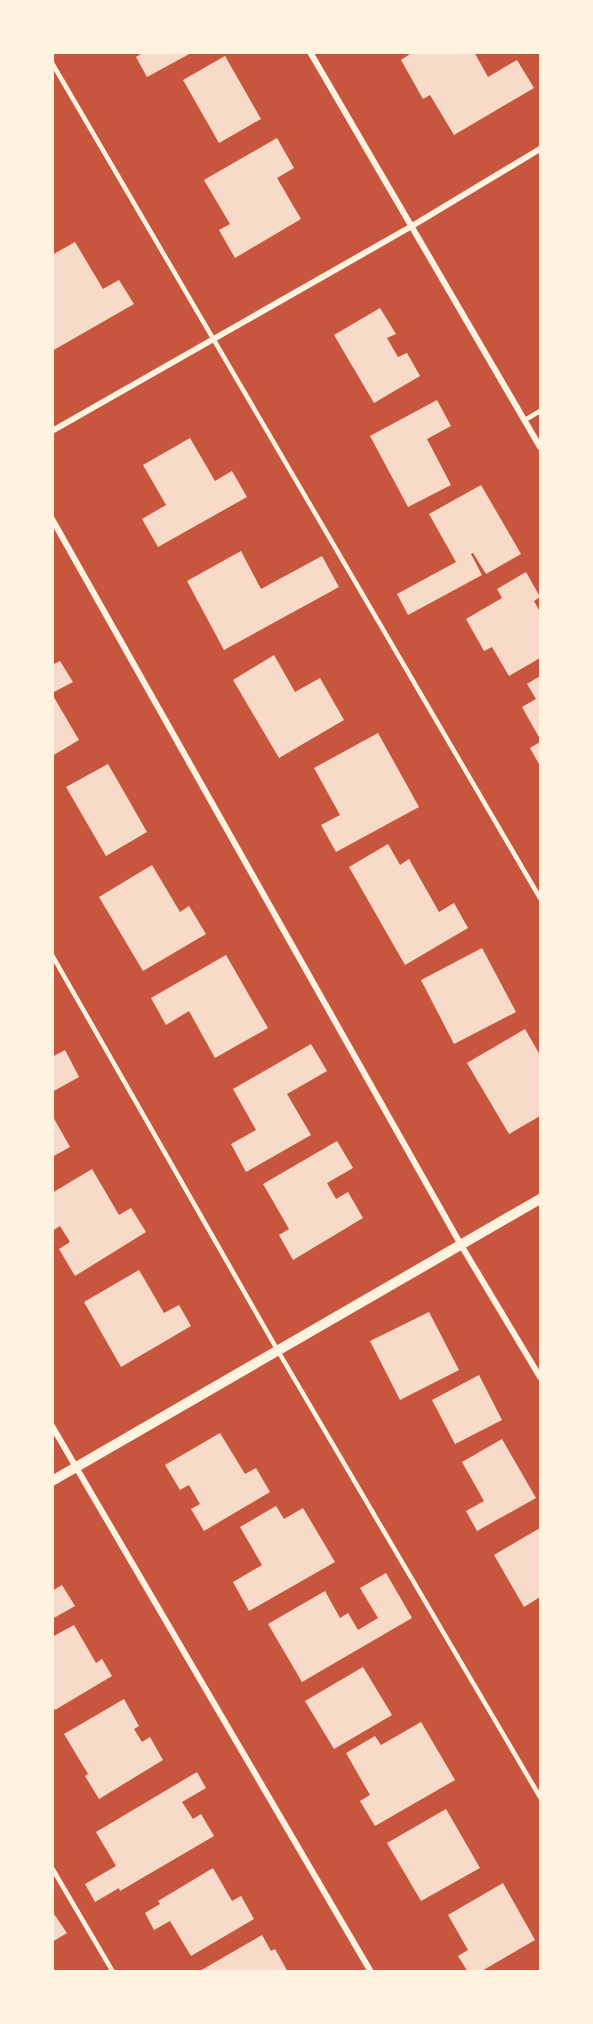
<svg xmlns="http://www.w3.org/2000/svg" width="593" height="2024" font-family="'DM Sans',sans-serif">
  <rect width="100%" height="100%" fill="#c8553d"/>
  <g fill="#f7dbc8">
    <polygon points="144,52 193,52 147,77 136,57"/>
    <polygon points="413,52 474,52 488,77 517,60 534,88 454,135 430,95 423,99 401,60"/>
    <polygon points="225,56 261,119 219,143 183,80"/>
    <polygon points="277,138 294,168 277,178 301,219 235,258 219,230 230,224 204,180"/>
    <polygon points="75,242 103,289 119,280 134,304 52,351 52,255"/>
    <polygon points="380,308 396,334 387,338 398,357 407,353 420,376 374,403 334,335"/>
    <polygon points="437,400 451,426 427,439 451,485 408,507 370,436"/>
    <polygon points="190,438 215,481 232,471 247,497 158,547 142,519 166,505 143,465"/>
    <polygon points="481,485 521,554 486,574 473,553 471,554 482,575 408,615 397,594 456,562 429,514"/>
    <polygon points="241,551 261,589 322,556 339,587 224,650 187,581"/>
    <polygon points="526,572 540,597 534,601 540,612 540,658 509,676 492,647 484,651 466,619 502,598 497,589"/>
    <polygon points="274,655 295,692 320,678 344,720 279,758 233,680"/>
    <polygon points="60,661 73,682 52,693 52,665"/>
    <polygon points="540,676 540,739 522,707 536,699 527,684"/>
    <polygon points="52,694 79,740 52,756"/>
    <polygon points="378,733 419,807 336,852 321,825 340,815 314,768"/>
    <polygon points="540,742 540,766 530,748"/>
    <polygon points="108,764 147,832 106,856 66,787"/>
    <polygon points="388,844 400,865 409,859 439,912 454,903 468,928 405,965 349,867"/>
    <polygon points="152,865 180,912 189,906 206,934 143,971 99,897"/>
    <polygon points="482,948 516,1012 454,1044 421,980"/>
    <polygon points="226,955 268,1028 215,1058 189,1011 166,1025 151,998"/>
    <polygon points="525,1029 540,1055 540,1116 509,1134 467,1063"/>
    <polygon points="311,1044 327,1071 287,1094 311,1135 246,1172 231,1144 256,1130 233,1089"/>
    <polygon points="65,1050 79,1077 52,1092 52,1057"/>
    <polygon points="52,1115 70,1147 52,1157"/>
    <polygon points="337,1141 353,1168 327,1183 336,1199 348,1192 363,1218 293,1260 279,1235 289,1229 263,1184"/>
    <polygon points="92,1169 119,1215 131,1208 146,1232 75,1276 59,1249 70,1242 60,1226 52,1231 52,1193"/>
    <polygon points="139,1270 164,1313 179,1305 191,1326 121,1367 84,1302"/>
    <polygon points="429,1312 459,1370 400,1400 370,1341"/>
    <polygon points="479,1375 502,1420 455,1444 432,1400"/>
    <polygon points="220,1433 245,1474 256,1468 270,1492 204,1531 191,1509 200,1504 189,1485 180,1490 165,1465"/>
    <polygon points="502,1439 536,1498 477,1531 466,1511 484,1501 462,1462"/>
    <polygon points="276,1506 284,1519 303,1508 335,1562 249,1611 233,1582 262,1565 240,1527"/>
    <polygon points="540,1528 540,1597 524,1607 494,1555"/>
    <polygon points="386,1573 412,1618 302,1682 268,1624 325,1591 340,1618 348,1613 358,1630 378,1618 360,1588"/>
    <polygon points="62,1585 75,1606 52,1619 52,1591"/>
    <polygon points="74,1625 96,1663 102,1659 112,1676 55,1710 52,1705 52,1637"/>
    <polygon points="363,1667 392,1715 334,1749 305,1701"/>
    <polygon points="124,1699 139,1726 134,1729 142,1742 150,1737 163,1760 99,1799 85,1776 88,1774 64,1734"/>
    <polygon points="421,1722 455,1780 375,1826 360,1801 370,1795 346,1753 375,1736 381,1745"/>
    <polygon points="197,1772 206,1788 182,1802 193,1819 201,1814 214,1836 120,1891 119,1888 95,1902 85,1884 116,1866 96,1832"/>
    <polygon points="446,1809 480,1868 421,1901 387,1843"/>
    <polygon points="213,1868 232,1901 241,1896 254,1919 191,1956 170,1921 154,1930 145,1913 160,1904 158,1901"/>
    <polygon points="503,1883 535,1940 480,1972 468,1972 458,1956 468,1950 448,1915"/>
    <polygon points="52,1911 67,1933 52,1942"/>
    <polygon points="262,1935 271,1951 275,1949 288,1972 198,1972"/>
  </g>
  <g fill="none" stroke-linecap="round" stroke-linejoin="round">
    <g stroke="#fff3e0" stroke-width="4.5">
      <polyline points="52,63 540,898"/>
      <polyline points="525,420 540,411"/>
      <polyline points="52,955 278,1351 540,1797"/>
      <polyline points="52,1868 113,1972"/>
    </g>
    <g stroke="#fff3e0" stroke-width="6">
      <polyline points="310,52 540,447"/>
      <polyline points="52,431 412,226 540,149"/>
      <polyline points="52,519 461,1245 540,1377"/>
      <polyline points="52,1426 371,1972"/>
    </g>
    <polyline stroke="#fff3e0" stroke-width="10" points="52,1481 540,1199"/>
  </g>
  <rect width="593" height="2024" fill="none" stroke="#fff3e0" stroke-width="108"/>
</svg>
